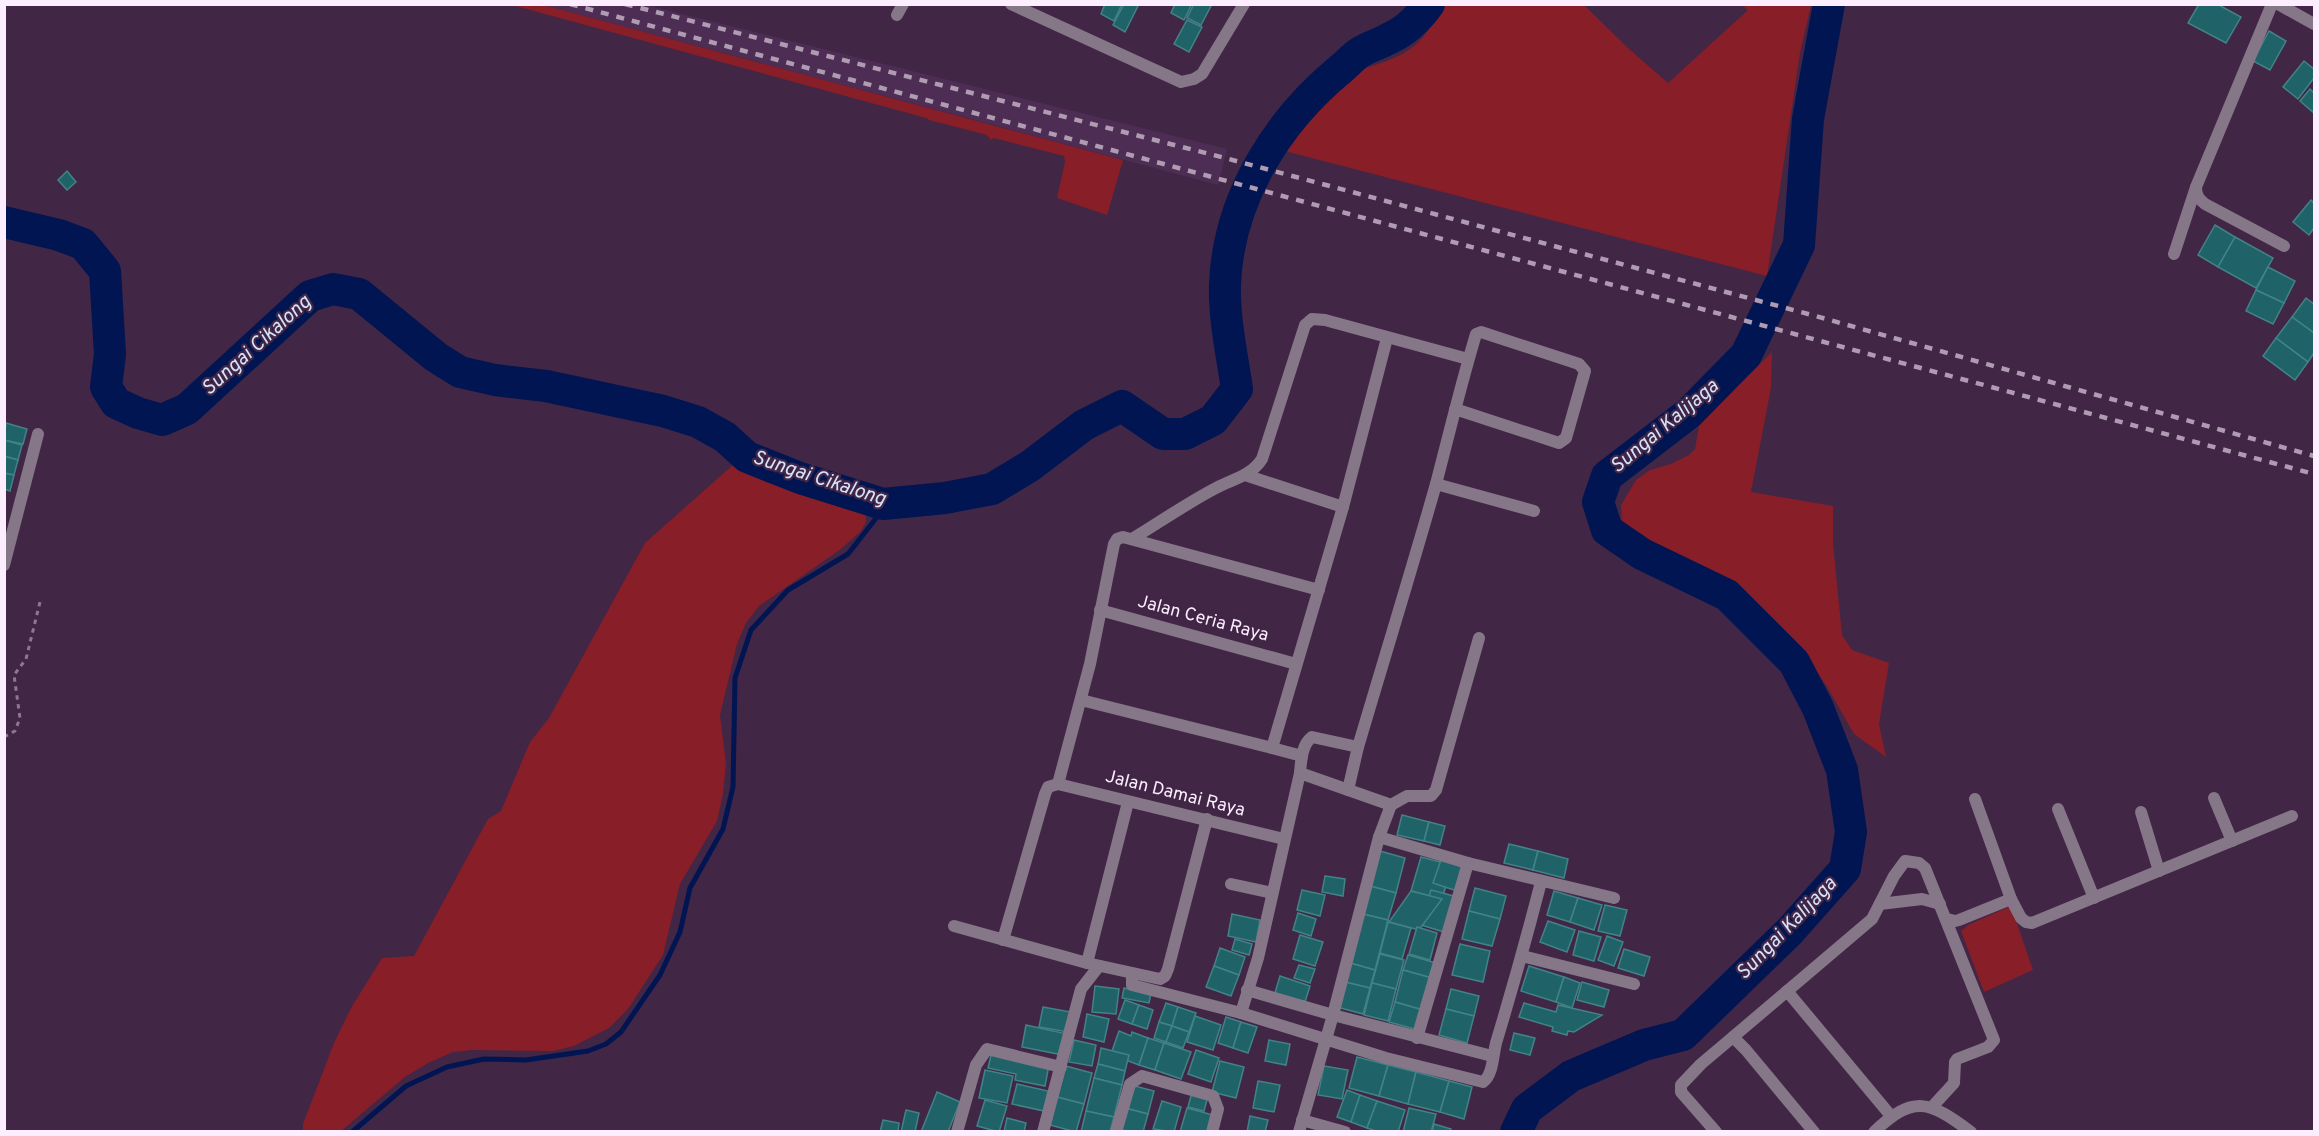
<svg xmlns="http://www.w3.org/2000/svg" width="2319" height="1136" font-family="Overpass,sans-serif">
  <rect width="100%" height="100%" fill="#412646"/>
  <polygon fill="#4d2d53" points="544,5 646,5 1227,149 1218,185"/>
  <g fill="#881e27">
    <polygon points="512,5 544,5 1123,160 1108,212 1107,215 1057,198 1065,162 1064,156 994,138 991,140 987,135 929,120 926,118"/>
    <path d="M1441,5h143l44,43 40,35 80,-73 -6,-5h69l-11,48 -33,223 -494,-128c21,-30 50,-55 82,-75 10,-6 23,-8 34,-13 29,-11 41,-28 52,-55z"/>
    <polygon points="1772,352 1771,388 1751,492 1833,506 1833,544 1842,635 1852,650 1889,663 1879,724 1886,757 1854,734 1826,685 1798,646 1771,618 1723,584 1680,560 1636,540 1622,524 1621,505 1636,480 1650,470 1671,464 1689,455 1695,449 1699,426 1708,408 1719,395 1753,371"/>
    <path d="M734,464c43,17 88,27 132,44v14l-5,9 -20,18 -82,57 -13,17 -9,21 -17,71 6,49 -3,30 -6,27 -37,63 -17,71 -35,54 -19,19 -35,18 -21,5 -81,-1 -19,2 -25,11 -23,14 -64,54h-38v-7l31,-81 17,-35 31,-50 32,-2 74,-137 13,-8 29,-69 19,-24 96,-175z"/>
    <polygon points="2011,906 2033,970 1984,992 1961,931 1968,925"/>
  </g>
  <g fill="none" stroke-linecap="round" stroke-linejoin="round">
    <polyline stroke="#001552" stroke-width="5" points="352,1132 406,1086 447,1067 484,1059 526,1060 588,1051 606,1044 621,1032 660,975 680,932 690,888 723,829 733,787 735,678 751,630 788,590 848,554 877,517 883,504"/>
    <g stroke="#001552" stroke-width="32">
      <path d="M4,222l55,13 24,9 22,27 5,83 -4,33 10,16 22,10 24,7 25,-11 123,-113 23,-7 26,5 77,63 24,15 35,8 51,6 117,25 35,11 27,15 22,20 53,21 83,26 62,-6 47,-9 38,-23 54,-41 38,-19 41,28h22l28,-14 24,-31c-5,-34 -13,-70 -12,-104 3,-86 52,-164 117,-217 6,-5 11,-11 17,-15 9,-6 20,-9 29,-14 16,-7 31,-21 41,-35"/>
      <polyline points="1516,1132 1527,1109 1571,1076 1644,1045 1683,1035 1790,931 1845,869 1851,832 1842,770 1818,708 1794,662 1727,595 1642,554 1607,530 1598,502 1607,476 1689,413 1746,355 1799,245 1808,119 1829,4"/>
    </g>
  </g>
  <g fill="#1f6368" stroke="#428387" stroke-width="1.5">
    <polygon points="1105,4 1122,4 1114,21 1101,14"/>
    <polygon points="1124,4 1139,4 1125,32 1113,25"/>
    <polygon points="1175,4 1192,4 1184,20 1171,13"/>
    <polygon points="1194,4 1212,4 1201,25 1187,18"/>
    <polygon points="2199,4 2217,4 2241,17 2226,43 2188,23"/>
    <polygon points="1187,20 1202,27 1189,52 1174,44"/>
    <polygon points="2269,31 2286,41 2270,70 2253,61"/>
    <polygon points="2304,61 2314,69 2314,78 2298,99 2283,87"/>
    <polygon points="2310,89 2314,93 2314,113 2300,101"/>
    <polygon points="67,171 76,182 67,190 58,180"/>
    <polygon points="2311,200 2314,203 2314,228 2309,235 2293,222"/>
    <polygon points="2215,225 2235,237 2218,267 2198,255"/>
    <polygon points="2235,237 2273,258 2256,288 2218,267"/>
    <polygon points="2268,267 2295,281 2284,303 2256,290"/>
    <polygon points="2256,290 2284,303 2273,324 2246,311"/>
    <polygon points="2306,298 2314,304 2314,333 2292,317"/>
    <polygon points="2292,317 2314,333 2314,353 2308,362 2276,338"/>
    <polygon points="2276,338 2308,362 2295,380 2263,356"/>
    <polygon points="6,423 27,429 23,444 4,440"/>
    <polygon points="4,440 22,445 18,460 4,456"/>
    <polygon points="4,456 18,460 14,475 4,473"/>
    <polygon points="4,473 14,475 10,491 4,489"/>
    <polygon points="1402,815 1429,822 1424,841 1397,835"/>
    <polygon points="1429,822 1445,826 1440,845 1424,841"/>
    <polygon points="1509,844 1538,851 1533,870 1504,863"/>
    <polygon points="1380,851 1405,858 1396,893 1370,886"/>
    <polygon points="1538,851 1568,859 1564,878 1533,870"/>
    <polygon points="1421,857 1452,865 1442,899 1411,891"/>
    <polygon points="1441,860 1465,868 1457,891 1433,883"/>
    <polygon points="1325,876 1345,879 1343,896 1322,892"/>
    <polygon points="1370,886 1396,893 1388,920 1363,914"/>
    <polygon points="1475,888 1506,896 1500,919 1469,911"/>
    <polygon points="1302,890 1325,895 1320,916 1297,910"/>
    <polygon points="1431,890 1454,896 1444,932 1421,925"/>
    <polygon points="1411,891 1442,899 1419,930 1389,922"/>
    <polygon points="1554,891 1578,898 1570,922 1547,915"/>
    <polygon points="1578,898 1602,905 1594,930 1570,922"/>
    <polygon points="1605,905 1627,910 1620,936 1598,931"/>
    <polygon points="1469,911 1500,919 1492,946 1462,939"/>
    <polygon points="1298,913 1316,919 1311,936 1293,930"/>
    <polygon points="1232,914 1260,920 1256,942 1228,936"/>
    <polygon points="1363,914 1388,920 1375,970 1350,963"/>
    <polygon points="1548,921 1575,930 1567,952 1540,942"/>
    <polygon points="1388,922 1411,928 1402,959 1380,953"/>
    <polygon points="1417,927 1437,933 1430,960 1409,954"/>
    <polygon points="1579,931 1601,937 1594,961 1573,955"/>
    <polygon points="1300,935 1323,942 1315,966 1293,959"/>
    <polygon points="1607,936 1623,942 1614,966 1598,960"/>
    <polygon points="1235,939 1252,944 1249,955 1232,950"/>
    <polygon points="1460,944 1490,951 1483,982 1452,975"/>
    <polygon points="1220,948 1245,957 1239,975 1214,966"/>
    <polygon points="1624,949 1650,957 1644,976 1618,968"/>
    <polygon points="1380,954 1404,960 1396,989 1372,983"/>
    <polygon points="1408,955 1436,963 1432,978 1403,970"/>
    <polygon points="1350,963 1375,970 1370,988 1345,982"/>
    <polygon points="1299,965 1315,969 1310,983 1294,978"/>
    <polygon points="1214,966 1239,975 1231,996 1206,987"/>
    <polygon points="1529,966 1564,977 1556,1002 1521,991"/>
    <polygon points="1403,970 1432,978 1423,1010 1395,1002"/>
    <polygon points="1280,976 1310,986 1304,1005 1274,996"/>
    <polygon points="1564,977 1580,983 1572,1008 1556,1002"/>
    <polygon points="1345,982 1370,988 1363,1014 1337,1007"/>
    <polygon points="1582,982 1609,990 1604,1007 1577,1000"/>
    <polygon points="1372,983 1396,989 1388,1021 1364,1015"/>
    <polygon points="1095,986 1119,989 1116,1014 1092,1012"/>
    <polygon points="1124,988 1151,993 1149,1003 1122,998"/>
    <polygon points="1451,989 1479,996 1474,1016 1446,1009"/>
    <polygon points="1125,1000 1139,1005 1132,1024 1118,1019"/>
    <polygon points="1395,1002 1423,1010 1418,1030 1389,1022"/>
    <polygon points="1166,1003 1178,1007 1172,1026 1159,1022"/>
    <polygon points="1524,1003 1556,1012 1558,1005 1602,1015 1574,1032 1568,1031 1567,1035 1552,1031 1553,1027 1519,1017"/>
    <polygon points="1139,1005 1153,1010 1147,1029 1132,1024"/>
    <polygon points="1043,1007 1071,1012 1068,1032 1039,1027"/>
    <polygon points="1178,1007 1196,1013 1189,1032 1172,1026"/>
    <polygon points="1446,1009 1474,1016 1467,1043 1439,1035"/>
    <polygon points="1087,1014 1109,1019 1104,1042 1083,1037"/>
    <polygon points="1195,1016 1221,1025 1213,1050 1187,1042"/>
    <polygon points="1226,1017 1241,1022 1233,1048 1218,1043"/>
    <polygon points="1159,1022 1172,1026 1166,1042 1154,1038"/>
    <polygon points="1241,1022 1257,1027 1248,1053 1233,1048"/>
    <polygon points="1026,1025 1067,1034 1063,1055 1022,1047"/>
    <polygon points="1172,1026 1189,1032 1183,1048 1166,1042"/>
    <polygon points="1119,1031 1131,1036 1132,1032 1148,1038 1139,1065 1123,1059 1124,1055 1112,1051"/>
    <polygon points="1514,1033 1535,1038 1530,1055 1510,1050"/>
    <polygon points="1148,1038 1164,1043 1155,1070 1139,1065"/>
    <polygon points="1074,1040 1096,1045 1092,1066 1069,1062"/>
    <polygon points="1269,1040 1290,1044 1286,1065 1265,1061"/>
    <polygon points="1164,1043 1191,1052 1181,1079 1155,1070"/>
    <polygon points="1101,1048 1129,1055 1125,1071 1098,1064"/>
    <polygon points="1196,1050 1219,1058 1211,1082 1188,1074"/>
    <polygon points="992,1051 1049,1065 1045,1086 1015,1080 1016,1074 988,1068"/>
    <polygon points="1357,1057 1388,1065 1379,1096 1349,1088"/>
    <polygon points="1220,1061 1244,1067 1236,1098 1212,1092"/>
    <polygon points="1098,1064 1125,1071 1122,1085 1094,1078"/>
    <polygon points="1388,1065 1416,1072 1408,1104 1379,1096"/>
    <polygon points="1066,1066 1092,1073 1084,1104 1057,1097"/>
    <polygon points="1324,1066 1348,1070 1342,1099 1318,1095"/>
    <polygon points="985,1070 1013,1076 1007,1103 979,1098"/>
    <polygon points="1416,1072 1449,1081 1440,1112 1408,1104"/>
    <polygon points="1094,1078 1122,1085 1114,1117 1086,1111"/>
    <polygon points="1258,1081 1280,1085 1274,1112 1253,1108"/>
    <polygon points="1449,1081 1472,1087 1464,1119 1440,1112"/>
    <polygon points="1017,1084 1048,1091 1044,1111 1012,1104"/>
    <polygon points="1131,1085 1154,1091 1148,1114 1125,1108"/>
    <polygon points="1347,1090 1360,1095 1351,1122 1337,1117"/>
    <polygon points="937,1092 960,1102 948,1132 921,1132"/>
    <polygon points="1192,1092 1208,1096 1204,1111 1188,1107"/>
    <polygon points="1360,1095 1377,1101 1367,1128 1351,1122"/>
    <polygon points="1057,1097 1084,1104 1076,1132 1050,1125"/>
    <polygon points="985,1100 1007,1106 999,1132 977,1126"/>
    <polygon points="1162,1101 1181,1107 1174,1132 1153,1129"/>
    <polygon points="1377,1101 1405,1110 1398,1132 1379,1132 1367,1128"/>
    <polygon points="1125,1108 1148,1114 1143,1132 1119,1130"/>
    <polygon points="1187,1108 1213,1115 1209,1132 1180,1132"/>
    <polygon points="1409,1108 1436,1114 1431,1132 1403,1132"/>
    <polygon points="906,1110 919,1113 915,1132 901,1132"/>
    <polygon points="1086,1111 1114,1117 1110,1132 1081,1132"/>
    <polygon points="1250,1116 1268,1120 1265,1132 1247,1132"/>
    <polygon points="1007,1118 1026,1123 1024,1132 1004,1132"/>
    <polygon points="883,1120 899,1123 898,1132 880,1132"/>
    <polygon points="1434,1124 1451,1129 1451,1132 1432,1132"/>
  </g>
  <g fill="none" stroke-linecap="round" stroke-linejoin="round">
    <polyline stroke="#8e7791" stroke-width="3" stroke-dasharray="4.5 4.5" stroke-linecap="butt" points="4,737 15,731 20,718 14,675 26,659 40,602"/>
    <g stroke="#867788" stroke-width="12">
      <polyline points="1011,4 1181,82 1194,79 1202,74 1244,4"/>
      <path d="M2272,4l-76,183c0,9 3,12 9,17l79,42"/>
      <polyline points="2278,4 2314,24"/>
      <polyline points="897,15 903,4"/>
      <polyline points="2174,254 2196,187"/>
      <polyline points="1245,475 1343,507"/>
      <polyline points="1436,484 1534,511"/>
      <path d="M1132,539c28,-17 55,-36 84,-51 17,-9 35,-12 46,-29l43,-134 7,-6 13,1 143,39"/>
      <polyline points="4,565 38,434"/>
      <polyline points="1100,610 1296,664"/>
      <polyline points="1081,700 1272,748"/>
      <polyline points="1302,756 1272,748 1343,507 1387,338"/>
      <polyline points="1058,784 1090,664 1114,544 1117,539 1123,537 1319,590"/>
      <polyline points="1058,784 1284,839"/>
      <path d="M1348,790l10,-43c26,-88 53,-175 78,-263 13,-50 25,-100 40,-150l5,-2 98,32 6,7 -19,67 -7,5 -104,-34"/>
      <polyline points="2214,798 2232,841"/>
      <polyline points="1975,799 2011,899 2021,918 2026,922 2032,923 2292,816"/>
      <polyline points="1391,805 1407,796 1431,796 1436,790 1479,638"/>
      <polyline points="2058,809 2094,898"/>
      <polyline points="2141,812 2159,871"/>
      <polyline points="1379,837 1468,863 1614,898"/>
      <polyline points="1231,884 1272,893"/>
      <polyline points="1880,904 1922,899 1940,904"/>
      <polyline points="1947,919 1955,921 1959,920 2011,899"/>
      <polyline points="954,926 1087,963 1160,979 1165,976 1168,969 1207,819"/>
      <polyline points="1003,940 1045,794 1048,787 1058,784"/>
      <polyline points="1522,956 1634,984"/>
      <polyline points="1087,963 1128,802"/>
      <path d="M1132,974v11l109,28 145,45 97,24c10,-7 10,-27 13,-39 16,-53 31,-107 45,-161"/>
      <polyline points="1247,990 1333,1015 1492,1056"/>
      <polyline points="1787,991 1891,1116"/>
      <polyline points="1241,1013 1258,958 1300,773"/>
      <polyline points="1733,1037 1872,919 1894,876 1905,861 1919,863 1925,868 1994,1040 1988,1047 1957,1059 1955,1062 1954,1083 1932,1107"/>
      <polyline points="1417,1038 1468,863"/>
      <polyline points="1302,1120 1345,1132"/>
      <polyline points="957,1132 976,1065 987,1049 1061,1067"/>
      <polyline points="1043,1132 1081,989 1099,966"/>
      <polyline points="1116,1132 1130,1084 1142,1076 1213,1096 1218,1109 1212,1132"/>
      <path d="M1299,1132l34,-117 46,-178 12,-32 -91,-32c1,-12 2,-29 12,-36l46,10"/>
      <polyline points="1716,1132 1681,1092 1681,1085 1701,1064 1733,1037 1746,1050 1814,1132"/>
      <path d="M1874,1132c40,-38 55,-31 97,0"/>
    </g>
    <g stroke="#af9bb2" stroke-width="4.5" stroke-dasharray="8 8" stroke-linecap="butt">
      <polyline points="570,4 2314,474"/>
      <polyline points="625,4 1225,158 1812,315 2314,456"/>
    </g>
  </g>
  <g text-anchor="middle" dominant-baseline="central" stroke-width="4.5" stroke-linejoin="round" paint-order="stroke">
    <g font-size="18" fill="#fdeeff" stroke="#412646">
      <text transform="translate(1203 619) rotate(15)">Jalan Ceria Raya</text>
      <text transform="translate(1175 794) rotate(14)">Jalan Damai Raya</text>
    </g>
    <g font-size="20" font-style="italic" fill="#d6e4fb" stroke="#412646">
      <text transform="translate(257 346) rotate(-42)">Sungai Cikalong</text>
      <text transform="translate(1665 427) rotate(-40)">Sungai Kalijaga</text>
      <text transform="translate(819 479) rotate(18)">Sungai Cikalong</text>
      <text transform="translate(1787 929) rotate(-46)">Sungai Kalijaga</text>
    </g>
  </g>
  <rect width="2319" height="1136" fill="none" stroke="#fdeeff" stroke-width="12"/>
</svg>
